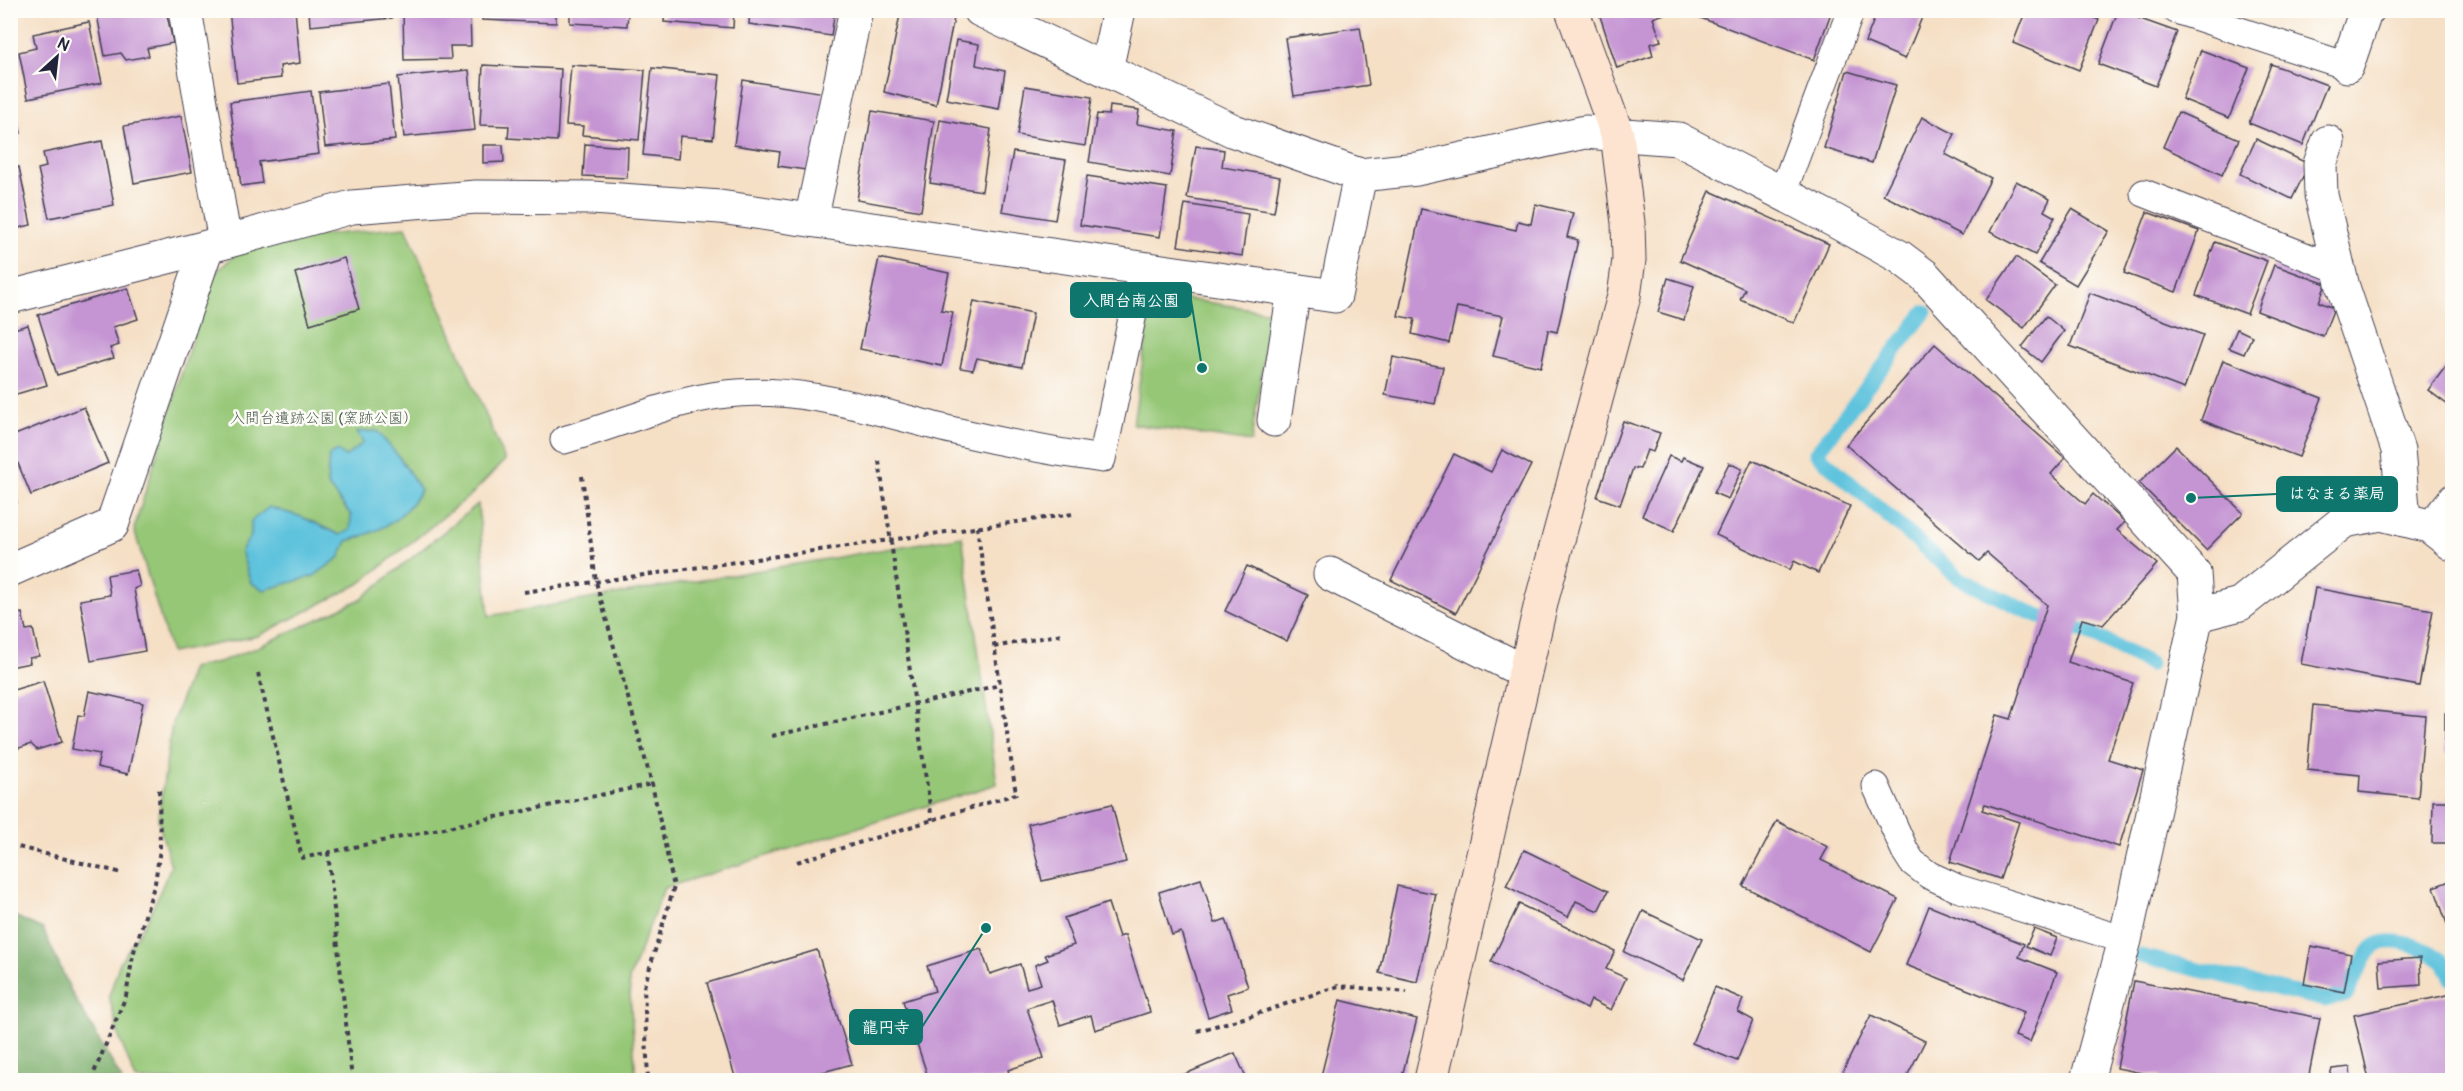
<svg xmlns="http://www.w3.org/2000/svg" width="2463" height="1091" font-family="Pangolin,'Klee One',sans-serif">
  <rect width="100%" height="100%" fill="#fdfcf7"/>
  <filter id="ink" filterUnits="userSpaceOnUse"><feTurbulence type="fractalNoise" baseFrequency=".0167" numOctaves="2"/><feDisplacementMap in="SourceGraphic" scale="12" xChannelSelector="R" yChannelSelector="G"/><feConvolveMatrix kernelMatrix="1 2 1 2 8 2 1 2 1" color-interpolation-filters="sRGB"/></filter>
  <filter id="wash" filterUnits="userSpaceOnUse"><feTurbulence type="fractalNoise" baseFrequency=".008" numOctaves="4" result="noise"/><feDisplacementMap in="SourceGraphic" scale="24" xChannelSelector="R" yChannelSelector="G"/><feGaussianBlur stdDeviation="1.35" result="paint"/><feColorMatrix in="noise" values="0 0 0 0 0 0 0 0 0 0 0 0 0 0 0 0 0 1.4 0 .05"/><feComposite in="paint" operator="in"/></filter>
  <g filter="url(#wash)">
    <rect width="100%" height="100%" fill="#f5dfc5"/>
    <g fill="#96c777" stroke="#5c7459" stroke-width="1.5">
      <polygon points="406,227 505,460 472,494 359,584 258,636 171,653 134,529 211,277 238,252 284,239"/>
      <polygon points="1153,294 1271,312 1251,442 1133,424"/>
      <polygon points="478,504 489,616 962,536 997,784 664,888 629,979 636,1080 136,1080 119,1037 109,996 120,962 148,919 171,866 158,820 172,724 192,668 222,661 258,647 361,599"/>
    </g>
    <polygon fill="#78ac68" stroke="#4d6752" stroke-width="1.5" points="10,914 43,929 72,993 122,1080 11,1080"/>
    <path fill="#5fc3dd" stroke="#40728c" stroke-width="1.5" d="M377,431l22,26 22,33c-19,31 -39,41 -74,51l-7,16 -26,19 -50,14 -13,-7 -10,-32 10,-15v-15l18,-14 33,10 38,18 10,-5 1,-15 -24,-30 2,-30 9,-4 7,6 18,-14 -6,-11z"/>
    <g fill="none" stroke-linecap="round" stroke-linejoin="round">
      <g stroke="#5fc3dd" stroke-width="15">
        <polyline points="1925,312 1816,453 1959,578 2029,612 2091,634 2150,664"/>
        <path d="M2140,956l185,44 22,-6c6,-12 16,-37 25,-46 16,-14 52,-1 67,10 6,4 10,14 13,20"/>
      </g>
    </g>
    <g id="blocks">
      <g fill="#c594d3">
        <polygon points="96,10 166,10 173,43 147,48 149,56 126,60 121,53 105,56"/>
        <polygon points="229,10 295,10 300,63 280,66 281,78 237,83"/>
        <polygon points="309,10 391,10 392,18 310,26"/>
        <polygon points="403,10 470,10 471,46 450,46 451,59 404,60"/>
        <polygon points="483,10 556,10 556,23 482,20"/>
        <polygon points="570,10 645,10 645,13 628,12 627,26 570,23"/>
        <polygon points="665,10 734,10 733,28 664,22"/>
        <polygon points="750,10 835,10 831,36 749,24"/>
        <polygon points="901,10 949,10 955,13 936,105 884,92"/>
        <polygon points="1598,10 1666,10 1667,13 1653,18 1661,41 1650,44 1653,56 1617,68"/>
        <polygon points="1679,10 1832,10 1814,60"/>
        <polygon points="1878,10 1925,10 1905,59 1865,42"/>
        <polygon points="2026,10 2075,10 2099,20 2079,70 2013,43"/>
        <polygon points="2118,11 2177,32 2156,86 2098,64"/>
        <polygon points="89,22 102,83 28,98 19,52 36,48 33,34"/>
        <polygon points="1360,27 1369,85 1294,96 1285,38"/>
        <polygon points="956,40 979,44 976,65 1005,71 999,109 946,99"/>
        <polygon points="2201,50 2249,68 2229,118 2182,99"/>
        <polygon points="2271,64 2327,85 2303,145 2249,123"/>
        <polygon points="483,65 561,69 557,141 508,138 509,126 480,125"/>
        <polygon points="571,65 645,70 639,140 582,135 583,126 566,125"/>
        <polygon points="652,68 720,75 713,139 680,136 678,159 643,155"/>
        <polygon points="469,70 475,130 404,137 398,77"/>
        <polygon points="1847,71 1896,85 1872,163 1824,148"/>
        <polygon points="743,80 825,93 813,171 778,166 780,152 734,145"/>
        <polygon points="389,84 395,140 325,147 319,92"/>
        <polygon points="1025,86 1092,97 1085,146 1017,135"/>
        <polygon points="10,91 21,133 10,136"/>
        <polygon points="311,91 319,154 259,162 262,183 241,186 230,102"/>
        <polygon points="1110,106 1139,110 1137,124 1177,131 1170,176 1089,162 1097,114 1109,115"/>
        <polygon points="872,111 934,121 921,211 857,200"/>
        <polygon points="2178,112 2239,139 2222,175 2163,147"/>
        <polygon points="181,116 192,172 134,183 124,126"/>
        <polygon points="1922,117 1955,134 1945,154 1991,178 1962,235 1883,195"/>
        <polygon points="940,120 991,129 982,191 930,183"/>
        <polygon points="2256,139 2309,164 2292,199 2240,174"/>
        <polygon points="102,141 114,205 49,218 38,169 46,167 43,153"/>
        <polygon points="585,144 628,147 627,178 583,176"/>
        <polygon points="483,145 503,145 504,162 483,163"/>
        <polygon points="1196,146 1224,150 1222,167 1280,177 1274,212 1187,198"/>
        <polygon points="1013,152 1066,160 1055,220 1002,211"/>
        <polygon points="19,167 31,225 10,230 10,169"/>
        <polygon points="1087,176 1167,188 1160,237 1080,225"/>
        <polygon points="2016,181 2050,199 2044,211 2055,217 2035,255 1990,232"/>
        <polygon points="1710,191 1829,244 1794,323 1740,299 1745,289 1680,260"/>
        <polygon points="1185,204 1248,214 1242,256 1178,246"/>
        <polygon points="1535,204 1573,213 1567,237 1578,240 1557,332 1548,330 1541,367 1493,356 1503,316 1457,307 1449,343 1412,334 1415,319 1398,316 1421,209 1516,230 1518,221 1531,224"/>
        <polygon points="2072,209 2109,231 2076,285 2039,263"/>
        <polygon points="2147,212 2199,231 2176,292 2124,273"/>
        <polygon points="2215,242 2267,261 2247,314 2196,295"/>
        <polygon points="2016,257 2055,285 2024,328 1986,300"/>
        <polygon points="344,258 359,309 310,324 295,273"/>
        <polygon points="879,258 949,273 941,310 953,312 942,366 860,349"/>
        <polygon points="2274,265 2326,284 2319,302 2334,308 2323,336 2257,311"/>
        <polygon points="1668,278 1694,286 1684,320 1658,312"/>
        <polygon points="128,288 138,319 113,327 119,345 110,348 114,358 57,375 38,315"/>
        <polygon points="2090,293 2203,335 2184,389 2070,346"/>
        <polygon points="974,301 1033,313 1022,367 977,358 973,370 960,368"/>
        <polygon points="2046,316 2064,331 2041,362 2022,347"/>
        <polygon points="28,325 47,385 10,396 10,330"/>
        <polygon points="2237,329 2252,336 2244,354 2229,348"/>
        <polygon points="1935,344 2065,458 2051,474 2085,504 2093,494 2125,522 2117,530 2157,564 2103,625 2082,619 2068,662 2133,683 2108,759 2143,770 2119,847 1985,804 1982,810 2019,822 2000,879 1950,862 1997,715 2011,719 2047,605 1987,553 1979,561 1846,445"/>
        <polygon points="1393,357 1443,367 1435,404 1385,395"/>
        <polygon points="2452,358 2452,408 2428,390"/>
        <polygon points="2223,360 2322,398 2299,457 2201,420"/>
        <polygon points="84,407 108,463 31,495 10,444 10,437"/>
        <polygon points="1623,421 1660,433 1653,452 1647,450 1640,469 1633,468 1620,505 1597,497"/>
        <polygon points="2176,446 2243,513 2206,550 2139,483"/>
        <polygon points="1502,450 1531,465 1456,613 1391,580 1454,454 1491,472"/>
        <polygon points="1669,456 1681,461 1683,457 1704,466 1674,531 1642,516"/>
        <polygon points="1752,460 1850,506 1818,573 1794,561 1790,570 1716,535"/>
        <polygon points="1729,463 1742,469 1728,499 1714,493"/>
        <polygon points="11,481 17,503 10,504 10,482"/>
        <polygon points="1247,566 1308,595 1287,641 1225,611"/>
        <polygon points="136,570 140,586 134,589 145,651 91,661 80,600 110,595 107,575"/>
        <polygon points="2315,588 2433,610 2419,686 2301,664"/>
        <polygon points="22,613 26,630 33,629 39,656 29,658 30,663 10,667 10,615"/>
        <polygon points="43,681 62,742 37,750 31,744 10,751 10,691"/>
        <polygon points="89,691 143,703 128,774 97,767 100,754 72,749 78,715 84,716"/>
        <polygon points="2313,705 2425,716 2418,798 2359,792 2360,775 2307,770"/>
        <rect x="2445" y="713" width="7" height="41"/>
        <polygon points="2449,795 2452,795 2452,843 2432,843 2433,801 2450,801"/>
        <polygon points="1112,804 1126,862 1042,881 1028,824"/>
        <polygon points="1777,821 1828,847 1821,860 1898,899 1871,952 1743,886"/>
        <polygon points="1524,850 1608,891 1598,911 1576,901 1568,917 1506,886"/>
        <polygon points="1201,879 1215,923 1226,919 1248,987 1227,994 1232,1009 1208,1017 1181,932 1172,935 1159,892"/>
        <polygon points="2452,880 2452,925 2448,927 2434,887"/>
        <polygon points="1397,886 1436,894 1417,982 1379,973"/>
        <polygon points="1108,903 1119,937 1125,935 1150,1012 1095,1030 1091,1015 1060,1025 1052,1000 1027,1008 1044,1058 1008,1070 1010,1078 1001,1080 929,1080 903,1001 935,991 927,966 981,949 990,974 1020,964 1027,988 1041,984 1035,965 1048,960 1045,955 1074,945 1064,918"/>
        <polygon points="1519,904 1615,951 1606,969 1626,978 1611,1010 1591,1000 1587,1009 1491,962"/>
        <polygon points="1929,906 2024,944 2019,957 2057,972 2030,1042 2015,1036 2024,1012 1906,965"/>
        <polygon points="1643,911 1702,939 1683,980 1624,952"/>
        <polygon points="2034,929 2057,938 2050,956 2026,946"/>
        <polygon points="2311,946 2351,954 2344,992 2304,984"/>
        <polygon points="817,950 852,1064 794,1080 736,1080 707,983"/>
        <polygon points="2420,958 2421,985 2381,988 2379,961"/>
        <polygon points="2134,981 2320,1018 2308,1080 2160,1080 2161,1077 2117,1068"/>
        <polygon points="1715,987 1743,999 1738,1012 1753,1020 1737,1061 1692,1043"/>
        <polygon points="2452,994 2452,1077 2436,1080 2420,1080 2419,1075 2393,1080 2369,1080 2354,1015"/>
        <polygon points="1340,1000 1417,1019 1401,1080 1320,1080"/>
        <polygon points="1871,1015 1925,1041 1905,1080 1857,1080 1842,1073"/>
        <polygon points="1235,1053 1247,1080 1171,1080"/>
        <polygon points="2350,1067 2351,1080 2328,1080 2332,1069"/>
      </g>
    </g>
  </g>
  <g filter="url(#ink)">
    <use href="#blocks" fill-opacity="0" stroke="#423e50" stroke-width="1.5"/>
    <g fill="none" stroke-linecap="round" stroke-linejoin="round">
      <g stroke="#423e50" stroke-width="29">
        <g id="lane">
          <polyline points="2176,10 2347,66"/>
          <polyline points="2144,193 2338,269"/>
          <polyline points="1782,194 1851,10"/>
          <path d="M564,440c54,-15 105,-39 162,-46 81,-9 155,20 233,38 47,11 95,20 143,27l41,-192"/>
          <polyline points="2429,526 2452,498"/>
          <polyline points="1876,786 1905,851 1912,862 1929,875 1957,888 2125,940"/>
        </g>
      </g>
      <g stroke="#423e50" stroke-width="35">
        <g id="street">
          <polyline points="185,10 225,242"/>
          <polyline points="980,10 1234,131 1360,175 1417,169 1585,132 1678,139 1835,221 1900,257 1924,275 2194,573 2197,615 2125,940 2087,1080"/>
          <polyline points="2347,66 2365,13 2368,10"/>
          <polyline points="1106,70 1119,10"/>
          <polyline points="2328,142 2320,164 2321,195 2343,287 2398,450 2404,520"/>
          <polyline points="811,220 856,10"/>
          <polyline points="10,297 207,247 352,207 476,197 592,198 720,207 1335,296 1360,175"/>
          <polyline points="1274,420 1294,290"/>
          <polyline points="10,570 112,525 207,247"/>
          <polyline points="1330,574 1525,672"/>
          <polyline points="2197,615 2240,604 2344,521 2381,514 2429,526 2452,544"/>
        </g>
      </g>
      <g stroke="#423e50" stroke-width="35">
        <polyline id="secondary" points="1431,1080 1542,599 1624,296 1629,260 1628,223 1617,134 1572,10"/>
      </g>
      <g stroke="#423e50" stroke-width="4" stroke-dasharray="4.5 4.5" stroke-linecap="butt">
        <polyline points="879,461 932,820"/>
        <polyline points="582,476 596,582 652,784 674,887 644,987 648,1080"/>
        <polyline points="524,592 1073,514"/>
        <polyline points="994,647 1062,634"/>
        <polyline points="258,673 302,858 652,784"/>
        <polyline points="772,736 1000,685"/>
        <polyline points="10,845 122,873"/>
        <polyline points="328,852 352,1080"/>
        <polyline points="797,862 1016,794 977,527"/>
        <polyline points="1197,1031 1251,1016 1338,986 1407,992"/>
        <polyline points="91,1080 126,996 133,955 155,883 160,849 159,789"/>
      </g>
      <use href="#lane" stroke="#fff" stroke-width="27"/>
      <use href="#street" stroke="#fff" stroke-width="33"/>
      <use href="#secondary" stroke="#fde4d1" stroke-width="33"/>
    </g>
  </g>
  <g text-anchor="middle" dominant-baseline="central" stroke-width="5" stroke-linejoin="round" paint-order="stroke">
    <g font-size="15" fill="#4b5c50" stroke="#fdfcf7">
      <text x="324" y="418">入間台遺跡公園 (窯跡公園）</text>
    </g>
  </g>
  <path fill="none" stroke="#0f766e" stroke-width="2" d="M1202 368L1191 300M2191 498L2277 494M986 928L922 1027"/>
  <g fill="#0f766e" stroke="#fdfcf7" stroke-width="2">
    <circle cx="1202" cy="368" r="6"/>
    <circle cx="2191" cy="498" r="6"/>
    <circle cx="986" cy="928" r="6"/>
  </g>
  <g fill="#0f766e" stroke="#0f766e" stroke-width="2">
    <rect x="1071" y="283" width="120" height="34" rx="6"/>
    <rect x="2277" y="477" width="120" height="34" rx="6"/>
    <rect x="850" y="1010" width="72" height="34" rx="6"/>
  </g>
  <g font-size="16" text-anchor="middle" font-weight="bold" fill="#fff">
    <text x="1131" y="306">入間台南公園</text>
    <text x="2337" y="499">はなまる薬局</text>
    <text x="886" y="1033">龍円寺</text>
  </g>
  <rect width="2463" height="1091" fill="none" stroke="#fdfcf7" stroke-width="36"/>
  <g transform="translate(57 57) rotate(27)" stroke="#fdfcf7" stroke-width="4.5" paint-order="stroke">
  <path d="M0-4.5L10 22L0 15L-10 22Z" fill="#22223b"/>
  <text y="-9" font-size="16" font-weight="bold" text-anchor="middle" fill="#22223b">N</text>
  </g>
</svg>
